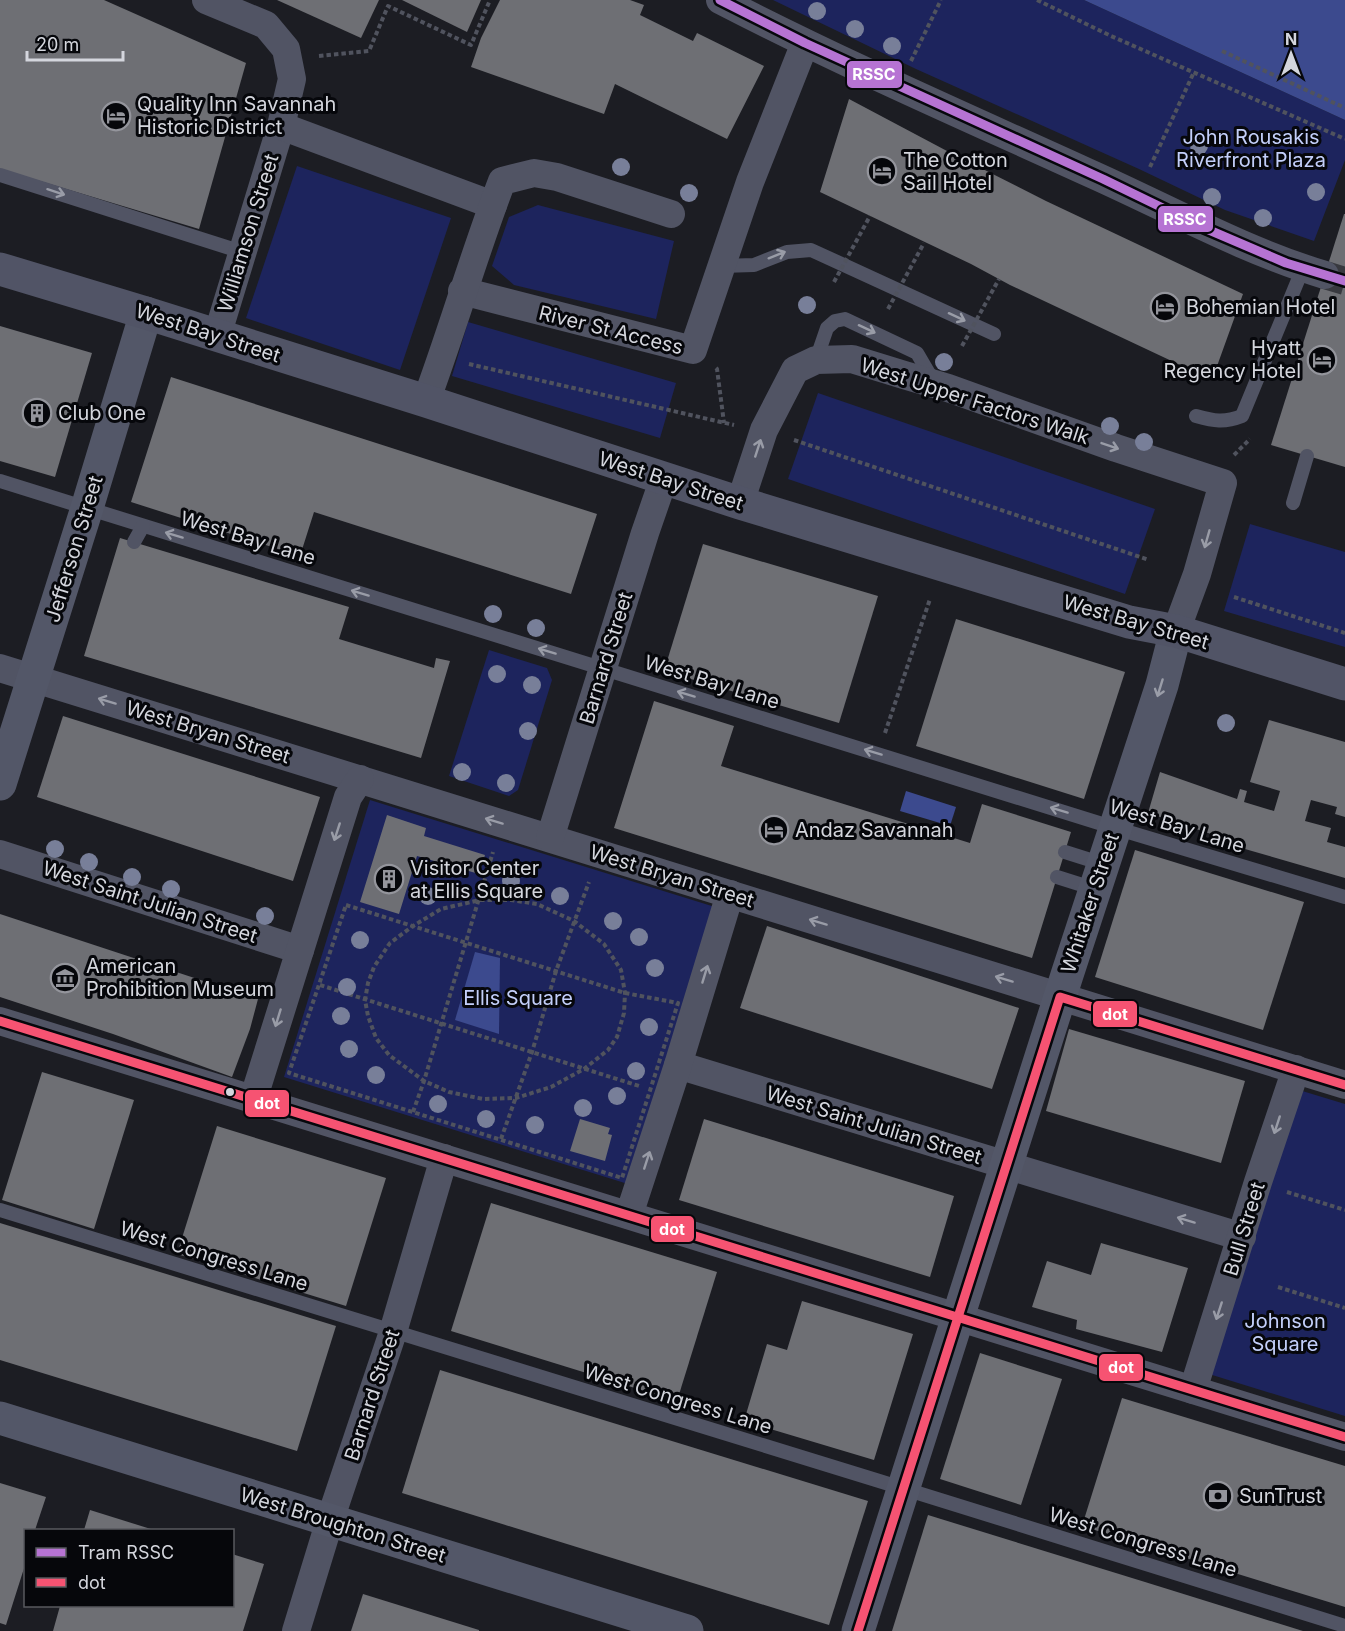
<svg xmlns="http://www.w3.org/2000/svg" width="1345" height="1631" font-family="Inter,sans-serif">
  <rect width="100%" height="100%" fill="#1c1d23"/>
  <g fill="#1d245d">
    <polygon points="773,0 1084,0 1345,120 1345,160 1314,241 1225,210 1139,169 916,69"/>
    <polygon points="297,166 451,218 400,370 246,318"/>
    <polygon points="538,205 674,241 656,319 514,285 492,266 509,217"/>
    <polygon points="468,322 676,383 660,438 452,376"/>
    <polygon points="818,393 1155,509 1125,594 788,479"/>
    <polygon points="1250,524 1345,552 1345,647 1224,611"/>
    <polygon points="489,650 547,668 552,680 518,790 509,796 449,776"/>
    <polygon points="370,800 715,907 628,1184 284,1077"/>
    <polygon points="1299,1090 1345,1104 1345,1416 1209,1374"/>
  </g>
  <g fill="#3c4a8e">
    <polygon points="1084,0 1345,0 1345,120"/>
    <polygon points="906,791 956,807 950,826 900,811"/>
    <polygon points="475,952 500,958 499,1034 455,1020"/>
  </g>
  <g fill="#6e6f74">
    <polygon points="0,0 104,0 246,63 199,229 0,169"/>
    <polygon points="277,0 379,0 361,38"/>
    <polygon points="402,0 481,0 467,32"/>
    <polygon points="500,0 630,0 644,5 640,15 693,41 697,33 764,66 727,139 615,84 604,114 471,67 481,38"/>
    <polygon points="849,99 947,151 1046,201 1243,294 1212,380 1010,285 971,264 820,192"/>
    <polygon points="1344,214 1345,214 1345,467 1271,445"/>
    <polygon points="0,326 92,353 55,477 0,461"/>
    <polygon points="171,377 597,514 571,594 314,512 300,556 131,502"/>
    <polygon points="120,538 349,607 339,639 434,668 436,658 450,661 421,758 84,656"/>
    <polygon points="703,544 878,596 839,723 664,671"/>
    <polygon points="956,619 1125,672 1084,799 916,746"/>
    <polygon points="654,701 734,726 721,766 970,843 982,804 1071,832 1032,958 614,828"/>
    <polygon points="63,716 320,797 293,881 37,797"/>
    <polygon points="1269,720 1345,742 1345,817 1335,814 1337,807 1311,800 1305,821 1331,828 1327,842 1345,847 1345,878 1231,845 1232,841 1148,813 1160,772 1237,799 1240,789 1247,791 1244,802 1274,811 1280,791 1250,782"/>
    <polygon points="387,815 426,828 424,836 485,855 479,874 417,856 399,914 360,902"/>
    <polygon points="1135,850 1304,902 1263,1030 1095,977"/>
    <polygon points="0,914 258,999 250,1029 232,1077 113,1034 0,997"/>
    <polygon points="767,926 1019,1008 992,1089 740,1008"/>
    <polygon points="1069,1029 1245,1081 1221,1163 1046,1111"/>
    <polygon points="42,1072 134,1100 94,1229 2,1200"/>
    <polygon points="580,1119 610,1128 608,1134 612,1135 605,1161 570,1151"/>
    <polygon points="704,1119 954,1196 930,1277 679,1200"/>
    <polygon points="217,1126 386,1178 346,1306 177,1254"/>
    <polygon points="491,1203 717,1272 677,1401 451,1331"/>
    <polygon points="0,1223 336,1326 297,1451 0,1360"/>
    <polygon points="1101,1243 1188,1268 1162,1352 1076,1329 1077,1320 1032,1307 1047,1261 1091,1275"/>
    <polygon points="802,1301 913,1334 874,1460 744,1421 767,1344 787,1350"/>
    <polygon points="980,1353 1062,1379 1021,1505 940,1479"/>
    <polygon points="440,1370 868,1501 829,1625 402,1493"/>
    <polygon points="1122,1398 1345,1466 1345,1607 1082,1526"/>
    <polygon points="0,1483 46,1497 35,1530 26,1530 26,1562 6,1625 0,1623"/>
    <polygon points="90,1510 154,1530 84,1530"/>
    <polygon points="928,1515 1145,1582 1303,1631 892,1631"/>
    <polygon points="232,1554 264,1564 243,1631 53,1631 60,1606 232,1606"/>
    <polygon points="363,1594 479,1630 479,1631 351,1631"/>
  </g>
  <g fill="none" stroke-linecap="round" stroke-linejoin="round">
    <polyline stroke="#38393f" stroke-width="28" stroke-dasharray="28 14" stroke-linecap="butt" points="1325,275 1345,281"/>
    <g stroke="#50535e" stroke-width="4" stroke-dasharray="4.5 3" stroke-linecap="butt">
      <polyline points="1037,0 1111,36 1345,139"/>
      <polyline points="1222,51 1345,108"/>
      <polyline points="319,56 369,51 388,6 471,45 490,0"/>
      <polyline points="911,61 941,0"/>
      <polyline points="1150,167 1194,72"/>
      <polyline points="469,364 734,425"/>
      <polyline points="716,368 717,369 724,423"/>
      <polyline points="794,440 1149,560"/>
      <polyline points="1234,455 1250,439"/>
      <polyline points="1234,597 1345,633"/>
      <polyline points="885,733 930,599"/>
      <polygon points="480,900 511,900 537,904 574,921 604,944 621,970 625,993 624,1013 617,1037 608,1050 584,1069 551,1087 516,1098 483,1099 449,1092 424,1081 389,1055 376,1038 368,1016 365,1000 368,983 374,967 390,943 413,926 441,909"/>
      <polygon points="346,905 625,993 678,1003 622,1178 289,1073"/>
      <polyline points="320,985 639,1086"/>
      <polyline points="413,1112 424,1081 493,852"/>
      <polyline points="501,1139 532,1052 556,971 589,882"/>
      <polyline points="1287,1192 1345,1210"/>
      <polyline points="1278,1287 1345,1308"/>
    </g>
    <g stroke="#515464" stroke-width="14">
      <polyline points="0,175 242,252"/>
      <polyline points="721,266 754,265 787,252 811,250 994,334"/>
      <polyline points="816,360 827,328 835,321 845,319 917,353 934,382"/>
      <path d="M1196,416c18,5 28,7 46,0l61,-148"/>
      <polyline points="0,481 1115,828 1345,897"/>
      <polyline points="1293,503 1307,456"/>
      <polyline points="134,542 143,526"/>
      <polyline points="1065,852 1103,864"/>
      <polyline points="1057,877 1095,889"/>
      <polyline points="0,1210 876,1480 1345,1626"/>
    </g>
    <g stroke="#515464" stroke-width="28">
      <polyline points="206,0 266,25 286,49 292,79 281,126 217,336"/>
      <path d="M720,0c120,62 244,116 367,172 79,35 155,78 238,103"/>
      <polyline points="281,126 493,205"/>
      <polyline points="462,291 693,350 750,182 805,43"/>
      <path d="M426,401c27,-73 48,-147 76,-220l32,-8 23,4 114,37"/>
      <polyline points="740,503 764,430 795,370 816,360 852,359 904,375 948,388 1116,448 1223,483 1197,574 1176,631"/>
      <polyline points="0,668 1345,1085"/>
      <polyline points="550,838 645,533 664,478"/>
      <polyline points="0,854 300,950"/>
      <polyline points="0,1021 1345,1437"/>
      <polyline points="678,1065 1242,1237"/>
      <polyline points="253,1100 348,797 360,779"/>
      <polyline points="629,1215 678,1065 730,894"/>
      <polyline points="1193,1390 1258,1182 1296,1069"/>
      <polyline points="296,1631 330,1520 393,1332 444,1158"/>
    </g>
    <g stroke="#535768" stroke-width="33">
      <polyline points="0,784 87,508 146,313"/>
      <polyline points="0,1418 687,1631"/>
      <polyline points="858,1631 1067,975 1162,685 1176,631"/>
    </g>
    <polyline stroke="#515466" stroke-width="33" points="0,269 146,313 426,401 740,503 1129,622 1176,631 1345,684"/>
    <g stroke="#50535e" stroke-width="4" stroke-dasharray="4.5 3" stroke-linecap="butt">
      <polyline points="834,282 870,216"/>
      <polyline points="888,309 924,243"/>
      <polyline points="962,346 999,279"/>
    </g>
    <g stroke="#06070b" stroke-width="14">
      <g id="bus-1">
        <polyline points="0,1021 1345,1437"/>
        <polyline points="858,1631 1060,997 1345,1085"/>
      </g>
    </g>
    <use href="#bus-1" stroke="#f65372" stroke-width="9"/>
    <g stroke="#06070b" stroke-width="14">
      <polyline id="tram-1" points="720,0 805,43 1103,179 1202,227 1286,263 1345,281"/>
    </g>
    <use href="#tram-1" stroke="#b673d3" stroke-width="9"/>
  </g>
  <g fill="#787f99">
    <circle cx="817" cy="11" r="9"/>
    <circle cx="855" cy="29" r="9"/>
    <circle cx="892" cy="46" r="9"/>
    <circle cx="1199" cy="146" r="9"/>
    <circle cx="621" cy="167" r="9"/>
    <circle cx="1316" cy="192" r="9"/>
    <circle cx="689" cy="193" r="9"/>
    <circle cx="1212" cy="197" r="9"/>
    <circle cx="1263" cy="218" r="9"/>
    <circle cx="807" cy="305" r="9"/>
    <circle cx="944" cy="362" r="9"/>
    <circle cx="1110" cy="426" r="9"/>
    <circle cx="1144" cy="442" r="9"/>
    <circle cx="493" cy="614" r="9"/>
    <circle cx="536" cy="628" r="9"/>
    <circle cx="497" cy="674" r="9"/>
    <circle cx="532" cy="685" r="9"/>
    <circle cx="1226" cy="723" r="9"/>
    <circle cx="528" cy="731" r="9"/>
    <circle cx="462" cy="772" r="9"/>
    <circle cx="506" cy="783" r="9"/>
    <circle cx="55" cy="849" r="9"/>
    <circle cx="89" cy="862" r="9"/>
    <circle cx="132" cy="877" r="9"/>
    <circle cx="511" cy="881" r="9"/>
    <circle cx="171" cy="889" r="9"/>
    <circle cx="428" cy="896" r="9"/>
    <circle cx="560" cy="896" r="9"/>
    <circle cx="265" cy="916" r="9"/>
    <circle cx="613" cy="921" r="9"/>
    <circle cx="639" cy="937" r="9"/>
    <circle cx="360" cy="940" r="9"/>
    <circle cx="655" cy="968" r="9"/>
    <circle cx="347" cy="987" r="9"/>
    <circle cx="341" cy="1016" r="9"/>
    <circle cx="649" cy="1027" r="9"/>
    <circle cx="349" cy="1049" r="9"/>
    <circle cx="636" cy="1071" r="9"/>
    <circle cx="376" cy="1075" r="9"/>
    <circle cx="617" cy="1096" r="9"/>
    <circle cx="438" cy="1104" r="9"/>
    <circle cx="583" cy="1108" r="9"/>
    <circle cx="486" cy="1119" r="9"/>
    <circle cx="535" cy="1125" r="9"/>
  </g>
  <defs><path id="oneway-shaft" d="M-6 0H5M1.5-3L5.5 0L1.5 3" fill="none" stroke-width="1.6" stroke-linecap="round" stroke-linejoin="round" transform="scale(1.5)"/></defs>
  <g stroke="#999ca7">
    <use href="#oneway-shaft" transform="translate(56 192) rotate(18)"/>
    <use href="#oneway-shaft" transform="translate(777 255) rotate(-22)"/>
    <use href="#oneway-shaft" transform="translate(957 317) rotate(25)"/>
    <use href="#oneway-shaft" transform="translate(867 329) rotate(25)"/>
    <use href="#oneway-shaft" transform="translate(1110 446) rotate(19)"/>
    <use href="#oneway-shaft" transform="translate(758 448) rotate(-72)"/>
    <use href="#oneway-shaft" transform="translate(174 535) rotate(-163)"/>
    <use href="#oneway-shaft" transform="translate(1207 539) rotate(106)"/>
    <use href="#oneway-shaft" transform="translate(360 593) rotate(-163)"/>
    <use href="#oneway-shaft" transform="translate(547 651) rotate(-163)"/>
    <use href="#oneway-shaft" transform="translate(686 694) rotate(-163)"/>
    <use href="#oneway-shaft" transform="translate(107 701) rotate(-163)"/>
    <use href="#oneway-shaft" transform="translate(873 752) rotate(-163)"/>
    <use href="#oneway-shaft" transform="translate(1059 810) rotate(-163)"/>
    <use href="#oneway-shaft" transform="translate(494 821) rotate(-163)"/>
    <use href="#oneway-shaft" transform="translate(337 832) rotate(108)"/>
    <use href="#oneway-shaft" transform="translate(818 922) rotate(-163)"/>
    <use href="#oneway-shaft" transform="translate(705 974) rotate(-73)"/>
    <use href="#oneway-shaft" transform="translate(1004 979) rotate(-163)"/>
    <use href="#oneway-shaft" transform="translate(278 1018) rotate(107)"/>
    <use href="#oneway-shaft" transform="translate(1277 1125) rotate(108)"/>
    <use href="#oneway-shaft" transform="translate(647 1160) rotate(-72)"/>
    <use href="#oneway-shaft" transform="translate(1186 1220) rotate(-163)"/>
    <use href="#oneway-shaft" transform="translate(1219 1311) rotate(108)"/>
  </g>
  <use stroke="#9a9da8" href="#oneway-shaft" transform="translate(1160 688) rotate(107)"/>
  <defs>
    <g id="hotel-ring" transform="scale(1.5)"><circle r="9.5" fill="#06070b" stroke="#94959c" stroke-width="1.5"/><path d="M-6-4.5h1.5V1H6V5H4.5V3h-9V5H-6ZM-4 0a1.8 1.8 0 1 1 3.6 0ZM.5 0V-2.5h3Q6-2.5 6 0Z" fill="#94959c"/></g>
    <g id="building-ring" transform="scale(1.5)"><circle r="9.5" fill="#06070b" stroke="#94959c" stroke-width="1.5"/><path d="M-4-6H4V6H1V3H-1V6H-4ZM-2.5-4.3h1.7v1.8h-1.7ZM.8-4.3h1.7v1.8H.8ZM-2.5-1h1.7V.8h-1.7ZM.8-1h1.7V.8H.8Z" fill="#94959c"/></g>
    <g id="museum-ring" transform="scale(1.5)"><circle r="9.5" fill="#06070b" stroke="#94959c" stroke-width="1.5"/><path d="M0-6L6-3V-2H-6V-3ZM-5-1h2V3h-2ZM-1-1h2V3h-2ZM3-1h2V3H3ZM-6 4H6V6H-6Z" fill="#94959c"/></g>
    <g id="bank-ring" transform="scale(1.5)"><circle r="9.5" fill="#06070b" stroke="#94959c" stroke-width="1.5"/><path d="M-6-4H6V4H-6ZM0-2.3a2.3 2.3 0 1 0 0 4.6a2.3 2.3 0 1 0 0-4.6Z" fill="#94959c"/></g>
  </defs>
  <g fill-rule="evenodd">
    <use href="#hotel-ring" x="116" y="116"/>
    <use href="#hotel-ring" x="882" y="171"/>
    <use href="#hotel-ring" x="1165" y="307"/>
    <use href="#hotel-ring" x="1322" y="360"/>
    <use href="#building-ring" x="37" y="413"/>
    <use href="#hotel-ring" x="774" y="830"/>
    <use href="#building-ring" x="389" y="879"/>
    <use href="#museum-ring" x="65" y="978"/>
    <use href="#bank-ring" x="1218" y="1496"/>
  </g>
  <circle fill="#d4d6dd" stroke="#06070b" stroke-width="2" cx="230" cy="1092" r="5"/>
  <g text-anchor="middle" dominant-baseline="central" stroke-width="6" stroke-linejoin="round" paint-order="stroke">
    <g font-size="20" fill="#d4d6dd" stroke="#06070b" text-anchor="start">
      <text x="137" y="104">Quality Inn Savannah<tspan x="137" dy="23">Historic District</tspan></text>
      <text x="903" y="160">The Cotton<tspan x="903" dy="23">Sail Hotel</tspan></text>
      <text x="1186" y="307">Bohemian Hotel</text>
      <text x="1301" y="348" text-anchor="end">Hyatt<tspan x="1301" dy="23">Regency Hotel</tspan></text>
      <text x="58" y="413">Club One</text>
      <text x="795" y="830">Andaz Savannah</text>
      <text x="410" y="868">Visitor Center<tspan x="410" dy="23">at Ellis Square</tspan></text>
      <text x="86" y="966">American<tspan x="86" dy="23">Prohibition Museum</tspan></text>
      <text x="1239" y="1496">SunTrust</text>
    </g>
    <g font-size="20" fill="#c3cffa" stroke="#06070b">
      <text x="1251" y="137">John Rousakis<tspan x="1251" dy="23">Riverfront Plaza</tspan></text>
      <text x="518" y="998">Ellis Square</text>
      <text x="1285" y="1321">Johnson<tspan x="1285" dy="23">Square</tspan></text>
    </g>
    <g font-size="20" fill="#d4d6dd" stroke="#06070b">
      <text transform="translate(248 233) rotate(-73)">Williamson Street</text>
      <text transform="translate(611 330) rotate(14)">River St Access</text>
      <text transform="translate(208 333) rotate(18)">West Bay Street</text>
      <text transform="translate(975 401) rotate(18)">West Upper Factors Walk</text>
      <text transform="translate(671 481) rotate(18)">West Bay Street</text>
      <text transform="translate(248 538) rotate(17)">West Bay Lane</text>
      <text transform="translate(74 549) rotate(-73)">Jefferson Street</text>
      <text transform="translate(1136 622) rotate(16)">West Bay Street</text>
      <text transform="translate(606 658) rotate(-73)">Barnard Street</text>
      <text transform="translate(712 682) rotate(17)">West Bay Lane</text>
      <text transform="translate(208 732) rotate(17)">West Bryan Street</text>
      <text transform="translate(1177 826) rotate(17)">West Bay Lane</text>
      <text transform="translate(672 876) rotate(17)">West Bryan Street</text>
      <text transform="translate(150 902) rotate(18)">West Saint Julian Street</text>
      <text transform="translate(1090 903) rotate(-72)">Whitaker Street</text>
      <text transform="translate(874 1125) rotate(17)">West Saint Julian Street</text>
      <text transform="translate(1244 1229) rotate(-73)">Bull Street</text>
      <text transform="translate(214 1256) rotate(17)">West Congress Lane</text>
      <text transform="translate(372 1395) rotate(-72)">Barnard Street</text>
      <text transform="translate(678 1399) rotate(17)">West Congress Lane</text>
      <text transform="translate(343 1525) rotate(17)">West Broughton Street</text>
      <text transform="translate(1143 1542) rotate(17)">West Congress Lane</text>
    </g>
  </g>
  <g stroke="#06070b" stroke-width="2">
    <rect x="846" y="60" width="57" height="29" rx="6" fill="#b673d3"/>
    <rect x="1157" y="205" width="57" height="28" rx="6" fill="#b673d3"/>
    <rect x="1092" y="1000" width="46" height="28" rx="6" fill="#f65372"/>
    <rect x="244" y="1089" width="46" height="29" rx="6" fill="#f65372"/>
    <rect x="650" y="1215" width="45" height="28" rx="6" fill="#f65372"/>
    <rect x="1098" y="1353" width="46" height="29" rx="6" fill="#f65372"/>
  </g>
  <g font-size="16" text-anchor="middle" font-weight="bold" fill="#fff">
    <text x="874" y="80">RSSC</text>
    <text x="1185" y="225">RSSC</text>
    <text x="1115" y="1020">dot</text>
    <text x="267" y="1109">dot</text>
    <text x="672" y="1235">dot</text>
    <text x="1121" y="1373">dot</text>
  </g>
  <rect x="24" y="1529" width="210" height="78" fill="#06070b" stroke="#585a5f" stroke-width="1.5"/>
  <rect x="36" y="1548" width="30" height="9" fill="#b673d3" stroke="#585a5f" stroke-width="1.5"/>
  <text x="78" y="1559" font-size="18" fill="#d4d6dd">Tram RSSC</text>
  <rect x="36" y="1578" width="30" height="9" fill="#f65372" stroke="#585a5f" stroke-width="1.5"/>
  <text x="78" y="1589" font-size="18" fill="#d4d6dd">dot</text>
  <g transform="translate(1291 54)" stroke="#06070b" stroke-width="4.5" paint-order="stroke">
  <path d="M0-4.5L10 22L0 15L-10 22Z" fill="#d4d6dd"/>
  <text y="-9" font-size="16" font-weight="bold" text-anchor="middle" fill="#d4d6dd">N</text>
  </g>
  <path d="M27 51v9h96v-9" fill="none" stroke="#d4d6dd" stroke-width="3"/>
  <text x="36" y="51" font-size="18" fill="#d4d6dd" stroke="#06070b" stroke-width="4.5" paint-order="stroke">20 m</text>
</svg>
